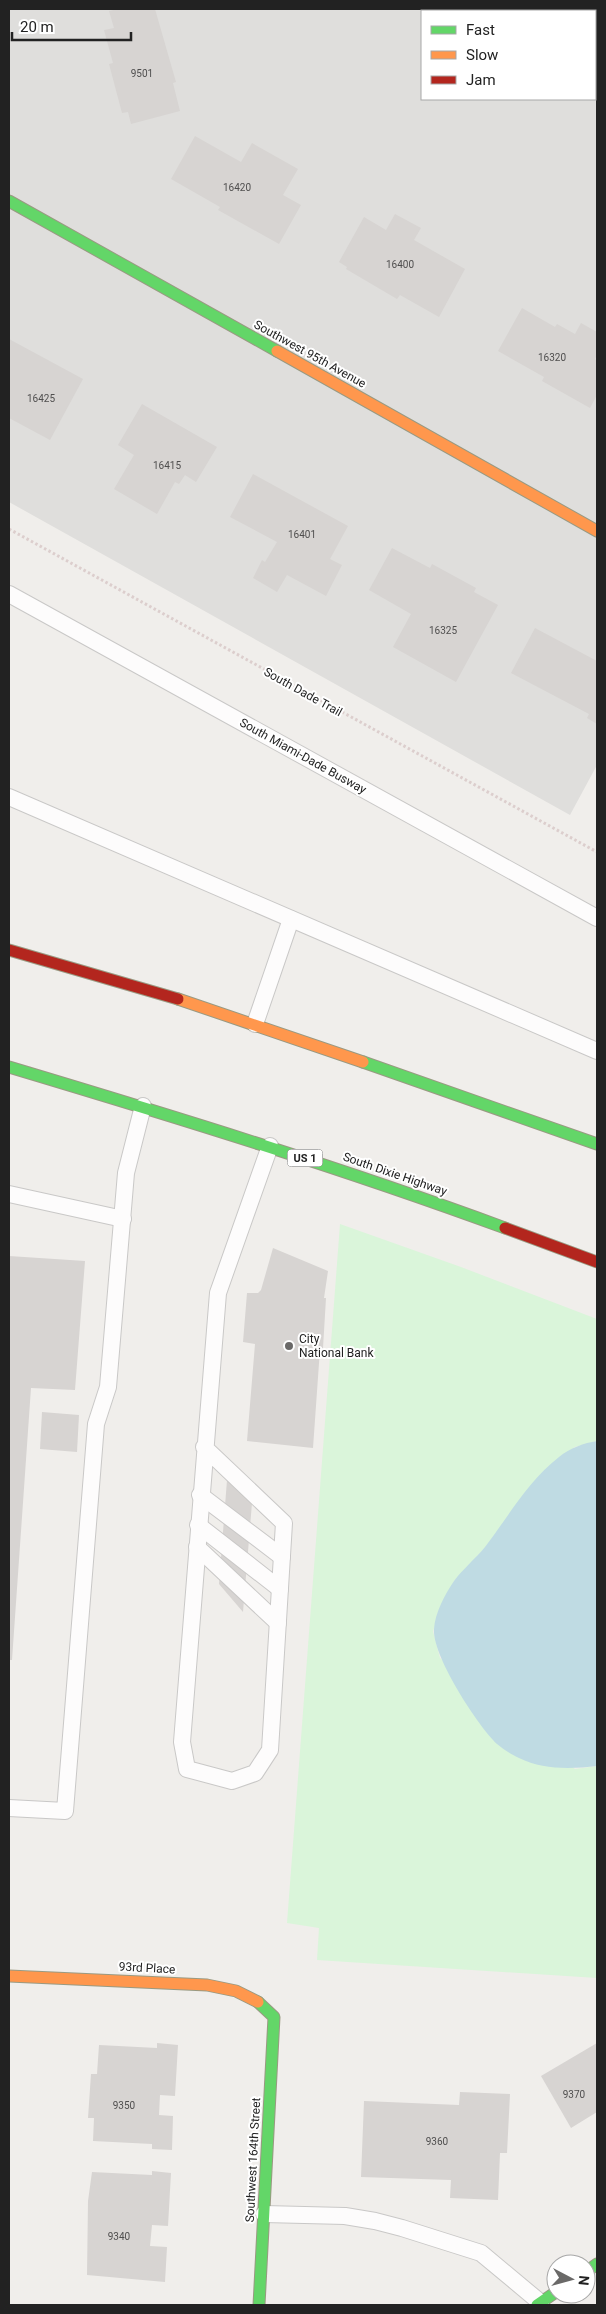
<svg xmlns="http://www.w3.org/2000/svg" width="606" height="2314" font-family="Roboto,sans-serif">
  <rect width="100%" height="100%" fill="#f0eeeb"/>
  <path fill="#dfdedc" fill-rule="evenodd" d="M9,9h588v756l-27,50 -561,-313zM422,11h173v88h-173z"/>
  <polygon fill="#daf5da" points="340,1224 461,1267 597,1319 597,1441 575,1447 548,1467 484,1549 454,1581 433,1631 440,1658 575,1769 597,1766 597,1978 317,1960 319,1928 287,1923"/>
  <path fill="#bfdbe3" d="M597,1441v325c-26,3 -54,4 -78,-8 -7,-3 -16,-9 -22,-14 -19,-18 -65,-88 -63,-115 1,-16 11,-35 20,-48 9,-12 21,-22 31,-34 23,-30 43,-66 74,-90 11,-9 25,-14 38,-16z"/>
  <g fill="#d7d4d2">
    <polygon points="118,9 155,9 176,82 173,83 180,111 131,124 128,112 122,113 109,64 113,63 104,30 114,28 109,11"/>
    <polygon points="444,9 497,9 502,11 443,11"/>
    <polygon points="195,136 241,162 252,143 298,169 283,195 301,205 279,244 218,210 220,207 171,179"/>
    <polygon points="395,214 421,228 414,240 465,269 439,317 400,295 397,299 346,269 347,267 339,262 364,217 386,230"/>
    <polygon points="522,308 555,327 557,324 575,334 581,323 597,332 597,355 595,359 597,361 597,395 590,408 542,381 544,377 498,351"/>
    <polygon points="9,339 83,379 50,440 9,418"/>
    <polygon points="142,404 217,447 196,482 185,475 179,484 175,482 157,514 114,489 134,455 118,445"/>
    <polygon points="253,474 348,526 330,559 342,565 326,596 287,575 277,592 253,578 262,560 265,562 277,542 230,517"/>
    <polygon points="392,548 430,568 432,564 476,588 474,592 498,605 456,682 393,647 411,614 369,590"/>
    <polygon points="535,628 597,661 597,724 587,718 589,714 511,673"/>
    <polygon points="273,1248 328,1271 324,1298 326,1298 323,1348 320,1349 313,1448 247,1441 255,1344 243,1342 247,1293 258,1293 261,1290"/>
    <polygon points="9,1256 85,1261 75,1390 31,1388 12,1660 9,1660"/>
    <polygon points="42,1412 79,1415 77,1452 40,1449"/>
    <polygon points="227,1480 252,1503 243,1612 219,1584"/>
    <polygon points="157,2043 178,2045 175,2096 160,2095 159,2115 173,2116 172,2150 152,2149 152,2144 93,2141 94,2118 88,2118 91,2074 97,2074 99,2045 157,2048"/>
    <polygon points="597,2043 597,2112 571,2128 541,2076"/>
    <polygon points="460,2092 510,2094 507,2153 500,2153 498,2200 450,2198 451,2180 361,2177 364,2101 459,2105"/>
    <polygon points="152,2171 171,2173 168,2226 152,2225 150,2246 167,2247 165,2282 87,2275 88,2201 92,2172 152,2175"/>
  </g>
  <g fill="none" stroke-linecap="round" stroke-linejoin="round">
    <g stroke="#c9c8c7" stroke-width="18">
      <g id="lane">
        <polyline points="9,594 597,918"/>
        <polyline points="9,797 597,1051"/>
        <polyline points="255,1024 291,919"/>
        <polyline points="9,1194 123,1219"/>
        <polyline points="204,1447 284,1523 270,1750 255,1773 232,1781 187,1769 182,1742 218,1293 270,1146"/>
        <polyline points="200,1495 282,1557"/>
        <polyline points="198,1525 280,1589"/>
        <polyline points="197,1547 278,1623"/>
        <polyline points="9,1808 65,1811 96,1424 108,1387 126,1173 143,1106"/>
        <polyline points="264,2214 345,2216 375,2221 402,2228 481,2253 541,2303"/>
      </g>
    </g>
    <g stroke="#999a82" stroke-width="13">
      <g id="fast">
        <polyline points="9,201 277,351"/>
        <polyline points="363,1062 597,1144"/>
        <path d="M9,1067c167,50 333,101 496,161"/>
        <polyline points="258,2002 274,2017 259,2305"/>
        <polyline points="586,2272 597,2264"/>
        <polyline points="537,2305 556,2292"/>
      </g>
    </g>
    <g stroke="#999a82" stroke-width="13">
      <g id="slow">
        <polyline points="277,351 597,531"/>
        <polyline points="178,999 363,1062"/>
        <polyline points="9,1976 207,1985 236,1991 258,2002"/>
      </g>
    </g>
    <g stroke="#999a82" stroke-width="13">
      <g id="jam">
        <polyline points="9,950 178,999"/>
        <polyline points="505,1228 597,1262"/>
      </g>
    </g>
    <polyline stroke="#dccecd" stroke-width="3" stroke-dasharray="2.5 2.5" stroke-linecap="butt" points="9,529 597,852"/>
    <use href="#lane" stroke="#fdfcfc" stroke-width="16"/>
    <use href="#fast" stroke="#63d668" stroke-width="11"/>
    <use href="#slow" stroke="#ff974d" stroke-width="11"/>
    <use href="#jam" stroke="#b3261e" stroke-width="11"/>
  </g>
  <circle fill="#6a6968" stroke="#fff" stroke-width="2" cx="289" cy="1346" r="5"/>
  <g text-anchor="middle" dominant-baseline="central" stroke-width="4" stroke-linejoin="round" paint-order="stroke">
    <g font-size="10" fill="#4f4e4e">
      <text x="142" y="73">9501</text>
      <text x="237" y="187">16420</text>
      <text x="400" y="264">16400</text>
      <text x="552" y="357">16320</text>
      <text x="41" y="398">16425</text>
      <text x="167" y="465">16415</text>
      <text x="302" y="534">16401</text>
      <text x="443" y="630">16325</text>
      <text x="574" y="2094">9370</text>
      <text x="124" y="2105">9350</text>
      <text x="437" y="2141">9360</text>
      <text x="119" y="2236">9340</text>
    </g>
    <rect fill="#fff" stroke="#646464" stroke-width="1" x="287.5" y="1149.5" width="35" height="17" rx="4"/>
    <g font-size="11" font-weight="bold" fill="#222">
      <text x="305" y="1158">US 1</text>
    </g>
    <g font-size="12" fill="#222" stroke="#fff">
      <text transform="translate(310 354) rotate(29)">Southwest 95th Avenue</text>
      <text transform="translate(303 692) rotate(29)">South Dade Trail</text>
      <text transform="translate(303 756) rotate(29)">South Miami-Dade Busway</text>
      <text transform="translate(395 1174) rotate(19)">South Dixie Highway</text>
      <text transform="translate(147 1968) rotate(3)">93rd Place</text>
      <text transform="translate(253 2160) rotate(-87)">Southwest 164th Street</text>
    </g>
    <g font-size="12" fill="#222" stroke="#fff" text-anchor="start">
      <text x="299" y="1339">City<tspan x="299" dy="14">National Bank</tspan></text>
    </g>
  </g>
  <rect width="606" height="2314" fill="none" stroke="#222222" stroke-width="20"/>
  <rect x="421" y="10" width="175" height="90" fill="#ffffff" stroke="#a7a7a7"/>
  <rect x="431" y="26" width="25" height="8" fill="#63d668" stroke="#a7a7a7"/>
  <text x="466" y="35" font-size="15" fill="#222222">Fast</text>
  <rect x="431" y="51" width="25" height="8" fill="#ff974d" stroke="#a7a7a7"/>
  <text x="466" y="60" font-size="15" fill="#222222">Slow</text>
  <rect x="431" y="76" width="25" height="8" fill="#b3261e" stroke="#a7a7a7"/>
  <text x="466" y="85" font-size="15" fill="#222222">Jam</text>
  <g transform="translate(571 2279) rotate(96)"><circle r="24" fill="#ffffff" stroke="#a7a7a7"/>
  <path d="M0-4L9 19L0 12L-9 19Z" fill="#6a6968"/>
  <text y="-8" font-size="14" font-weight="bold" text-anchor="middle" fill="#222222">N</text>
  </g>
  <path d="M12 32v8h119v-8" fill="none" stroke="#222222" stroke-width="2.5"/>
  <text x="20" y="32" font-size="15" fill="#222222" stroke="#ffffff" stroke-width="4" paint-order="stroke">20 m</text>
</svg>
